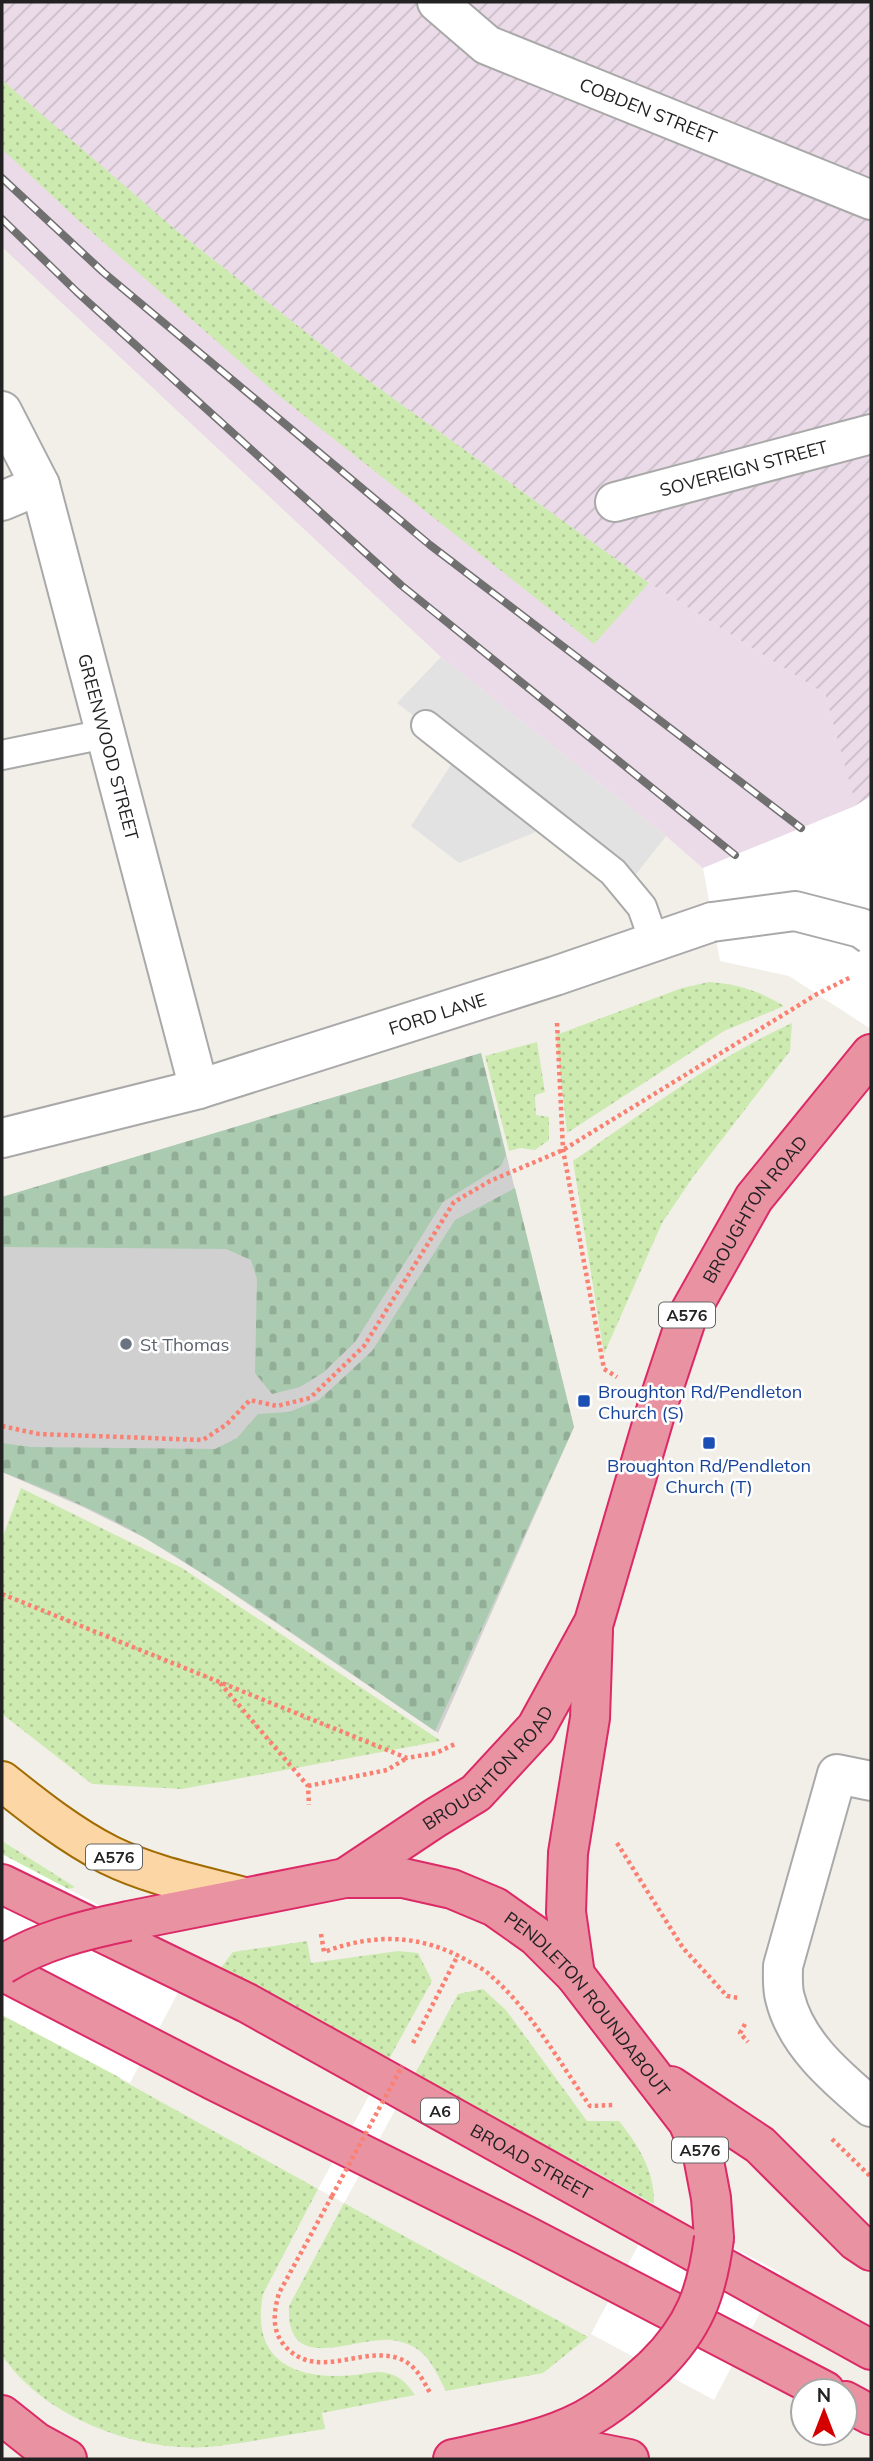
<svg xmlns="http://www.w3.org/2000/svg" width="873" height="2461" font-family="Mulish,sans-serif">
  <defs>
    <pattern id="industrial-furrows" width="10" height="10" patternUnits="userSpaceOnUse" patternTransform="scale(1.75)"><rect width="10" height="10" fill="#ebdbe8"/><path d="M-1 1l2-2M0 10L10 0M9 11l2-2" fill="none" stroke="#c9bcc7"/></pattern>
    <pattern id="grass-dots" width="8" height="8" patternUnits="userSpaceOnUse" patternTransform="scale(1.75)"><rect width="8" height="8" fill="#cdebb0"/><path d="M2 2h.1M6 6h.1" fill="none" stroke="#b0c997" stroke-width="1.8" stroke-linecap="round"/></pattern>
    <pattern id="cemetery-stones" width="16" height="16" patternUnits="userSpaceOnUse" patternTransform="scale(1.75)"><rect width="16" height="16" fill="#aacbaf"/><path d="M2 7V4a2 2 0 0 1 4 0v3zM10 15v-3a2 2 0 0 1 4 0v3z" fill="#92ae96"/></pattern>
  </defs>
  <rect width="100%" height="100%" fill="#f2efe9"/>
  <polygon fill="url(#industrial-furrows)" points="2,2 871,2 871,796 855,806 825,694 649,583 354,370 177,231 12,90 2,80"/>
  <polygon fill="#d0d0d0" points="481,1053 574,1427 438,1733 220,1585 145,1538 85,1508 2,1472 2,1197"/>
  <polygon fill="#ebdbe8" points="2,80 177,231 354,370 649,583 825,694 856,805 871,1015 666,836 441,657 2,247"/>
  <g fill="url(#grass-dots)">
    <polygon points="2,80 177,231 354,370 649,583 594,644 278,395 78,220 2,149"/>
    <path d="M709,982c29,2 50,9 75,24l-60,25 -157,102 -11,-98 126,-47z"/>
    <path d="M792,1023l-2,28 -97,126 -31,46 -58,131 -31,-193c71,-49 140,-102 219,-138z"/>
    <polygon points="537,1042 545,1092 535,1095 536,1115 549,1117 549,1140 535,1150 520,1148 509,1151 485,1056"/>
    <polygon points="21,1488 182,1568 441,1741 182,1789 92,1784 2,1714 2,1539"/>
    <polygon points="2,1841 75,1887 34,1901 2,1917"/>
    <polygon points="307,1941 311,1963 398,1951 418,1953 432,1981 389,2059 220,1969 233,1952"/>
    <path d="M193,1958l-73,121 198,110 -55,105c-13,68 33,87 92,81 10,-1 21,-5 32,-2 14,3 20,11 28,22l-93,18 3,16c-39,6 -78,14 -117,18 -72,5 -165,-30 -206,-92v-338l10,-9z"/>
    <path d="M483,1989l23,21 81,111h32c20,25 36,51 35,83l-239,-130 43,-80z"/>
    <path d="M344,2203l244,134 -45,36 -97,18c-9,-17 -17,-38 -36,-46 -8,-3 -18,-6 -27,-5 -38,1 -97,32 -94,-34z"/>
  </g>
  <g fill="url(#cemetery-stones)">
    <polygon points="481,1053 506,1155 501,1166 443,1202 355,1342 324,1372 300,1387 272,1394 255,1373 257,1279 251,1260 226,1249 2,1247 2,1197"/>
    <path d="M515,1188l59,239 -139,304c-96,-65 -189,-133 -288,-192 -46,-27 -96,-48 -145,-67v-29l29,4 184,2 22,-11 21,-24 31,-2 30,-12 53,-49 83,-131z"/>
  </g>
  <polygon fill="#e2e2e2" points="441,657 666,836 626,887 553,825 459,863 411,826 460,751 397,703"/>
  <g fill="#fff">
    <polygon points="871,796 871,1029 789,976 720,961 703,868 855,806"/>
    <polygon points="2,1854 197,1957 130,2083 2,2015"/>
    <polygon points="389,2059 415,2074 344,2203 318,2189"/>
    <polygon points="658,2208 781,2273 714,2400 591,2334"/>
  </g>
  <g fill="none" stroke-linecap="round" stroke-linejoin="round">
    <g stroke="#a9a9a9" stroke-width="32">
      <g id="lane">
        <polyline points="426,725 613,872 642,907 654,941"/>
        <polyline points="2,755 105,734"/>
      </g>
    </g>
    <g stroke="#a9a9a9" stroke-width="42">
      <g id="street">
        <path id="s1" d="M437,2l50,43 384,155"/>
        <path id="s2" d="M2,411l38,74 159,604"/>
        <polyline points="2,501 40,485"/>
        <path id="s3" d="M615,502l256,-68"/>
        <path id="s4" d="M2,1138l197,-49 356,-113 157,-54"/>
        <path d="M871,1781l-34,-7 -54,192c0,10 -1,22 2,32 11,46 52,80 86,109"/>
      </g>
    </g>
    <g stroke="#a06b00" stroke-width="42">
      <path id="primary" d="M2,1781c34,27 68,54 107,74 43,21 90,30 135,42"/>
    </g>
    <g stroke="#dc2a67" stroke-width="42">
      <g id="highway">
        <path id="s5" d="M345,1878l90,-60 41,-25 60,-65 58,-106 64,-218 29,-87 67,-119 117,-144"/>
        <path id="s6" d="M2,1884l245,119 624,347"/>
        <path id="s7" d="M128,1921l217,-43h58l49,11 43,18 41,29 39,39 113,147 15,34 8,42 3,40"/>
        <polyline points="2,1971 215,2081 525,2235 825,2391"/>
        <polyline points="575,1975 566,1912 568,1853 590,1718 593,1631"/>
        <polyline points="671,2086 760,2145 856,2241 871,2251"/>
        <polyline points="845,2401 871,2415"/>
        <polyline points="2,2415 36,2442 67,2459"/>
        <polyline points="534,2440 629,2459"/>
        <path d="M453,2459c44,-10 91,-18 131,-39 26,-14 48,-33 70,-53"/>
      </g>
    </g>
    <g stroke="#fa8072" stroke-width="4.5" stroke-dasharray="3.5 3.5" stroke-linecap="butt">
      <polyline points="557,1023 563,1150 604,1369 617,1377"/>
      <polyline points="2,1426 39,1434 203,1440 227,1424 250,1400 277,1406 310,1398 364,1346 454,1202 490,1181 563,1150 817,994 851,977"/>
      <polyline points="2,1594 407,1758 436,1753 455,1744"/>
      <polyline points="220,1683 308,1786 309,1805"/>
      <polyline points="308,1786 387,1770 407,1758"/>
      <polyline points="617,1843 683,1948 727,1996 739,1998"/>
      <path d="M321,1934l3,18c50,-19 97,-18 144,9 7,4 16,8 22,14 41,35 69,87 100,131l24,-1"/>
      <polyline points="745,2024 740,2033 748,2042"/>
      <polyline points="413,2043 458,1955"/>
      <polyline points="832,2139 871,2177"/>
      <path d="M332,2196l-53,97c-5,18 -8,36 5,52 32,37 75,1 114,13 17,6 24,20 32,35"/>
    </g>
    <use href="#lane" stroke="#fff" stroke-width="28"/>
    <use href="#street" stroke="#fff" stroke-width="38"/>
    <use href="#primary" stroke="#fcd6a4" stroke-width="38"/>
    <use href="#highway" stroke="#e892a2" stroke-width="38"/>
    <g stroke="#707070" stroke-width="8">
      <g id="rail">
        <polyline points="2,178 103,272 430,545 801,828"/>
        <polyline points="2,219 77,292 401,585 735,855"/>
      </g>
    </g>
    <use href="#rail" stroke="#fff" stroke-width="5" stroke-dasharray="16" stroke-linecap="butt"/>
    <g stroke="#a9a9a9" stroke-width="42" stroke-linecap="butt">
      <polyline id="street-bridge" points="712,922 795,911 861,928 871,935"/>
    </g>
    <g stroke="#dc2a67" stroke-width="42" stroke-linecap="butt">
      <g id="highway-bridge">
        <path d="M2,1965c38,-24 82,-35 126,-44"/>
        <path d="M654,2367c40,-39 53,-74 60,-129"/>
      </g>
    </g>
    <polyline stroke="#fa8072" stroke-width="4.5" stroke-dasharray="3.5 3.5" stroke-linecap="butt" points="332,2196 402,2066"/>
    <use href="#street-bridge" stroke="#fff" stroke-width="38"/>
    <use href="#highway-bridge" stroke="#e892a2" stroke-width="38"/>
  </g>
  <circle fill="#6b7280" stroke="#fff" stroke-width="2.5" cx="126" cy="1344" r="7"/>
  <g fill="#1a4fb4" stroke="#fff" stroke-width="2.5">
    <rect x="577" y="1394" width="14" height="14" rx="3.5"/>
    <rect x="702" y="1436" width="14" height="14" rx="3.5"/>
  </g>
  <g text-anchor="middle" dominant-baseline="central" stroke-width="5" stroke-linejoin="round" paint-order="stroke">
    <g fill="#fff" stroke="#646464" stroke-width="2">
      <rect x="659" y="1302.5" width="56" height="25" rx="5"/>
      <rect x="86" y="1844.5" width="56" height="25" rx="5"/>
      <rect x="421" y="2098.5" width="38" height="25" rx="5"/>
      <rect x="672" y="2137.5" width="56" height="25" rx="5"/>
    </g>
    <g font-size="16" font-weight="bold" fill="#222">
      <text x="687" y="1315">A576</text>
      <text x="114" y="1857">A576</text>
      <text x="440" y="2111">A6</text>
      <text x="700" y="2150">A576</text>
    </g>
    <g font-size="18" fill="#222" stroke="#fff">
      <text stroke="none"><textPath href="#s1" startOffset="240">COBDEN STREET</textPath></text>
      <text stroke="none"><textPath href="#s3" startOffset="133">SOVEREIGN STREET</textPath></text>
      <text stroke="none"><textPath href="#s2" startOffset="354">GREENWOOD STREET</textPath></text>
      <text stroke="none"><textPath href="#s4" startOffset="453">FORD LANE</textPath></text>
      <text stroke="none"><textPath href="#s5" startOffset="812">BROUGHTON ROAD</textPath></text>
      <text stroke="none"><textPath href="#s5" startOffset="182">BROUGHTON ROAD</textPath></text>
      <text stroke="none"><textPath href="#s7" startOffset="511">PENDLETON ROUNDABOUT</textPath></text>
      <text stroke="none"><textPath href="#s6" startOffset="598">BROAD STREET</textPath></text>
    </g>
    <g font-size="18" fill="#5b616d" stroke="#fff" text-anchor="start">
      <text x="140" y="1344">St Thomas</text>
    </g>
    <g font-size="18" fill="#164399" stroke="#fff" text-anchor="start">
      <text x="598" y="1391">Broughton Rd/Pendleton<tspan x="598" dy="21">Church (S)</tspan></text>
      <text x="709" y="1465" text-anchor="middle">Broughton Rd/Pendleton<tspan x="709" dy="21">Church (T)</tspan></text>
    </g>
  </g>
  <rect width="873" height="2461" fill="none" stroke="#222222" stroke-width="7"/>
  <g transform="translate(824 2412)"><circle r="33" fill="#ffffff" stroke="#a7a7a7" stroke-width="2"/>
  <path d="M0-5L12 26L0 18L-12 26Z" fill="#d40000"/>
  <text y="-10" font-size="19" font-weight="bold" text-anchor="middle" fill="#222222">N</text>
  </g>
</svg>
